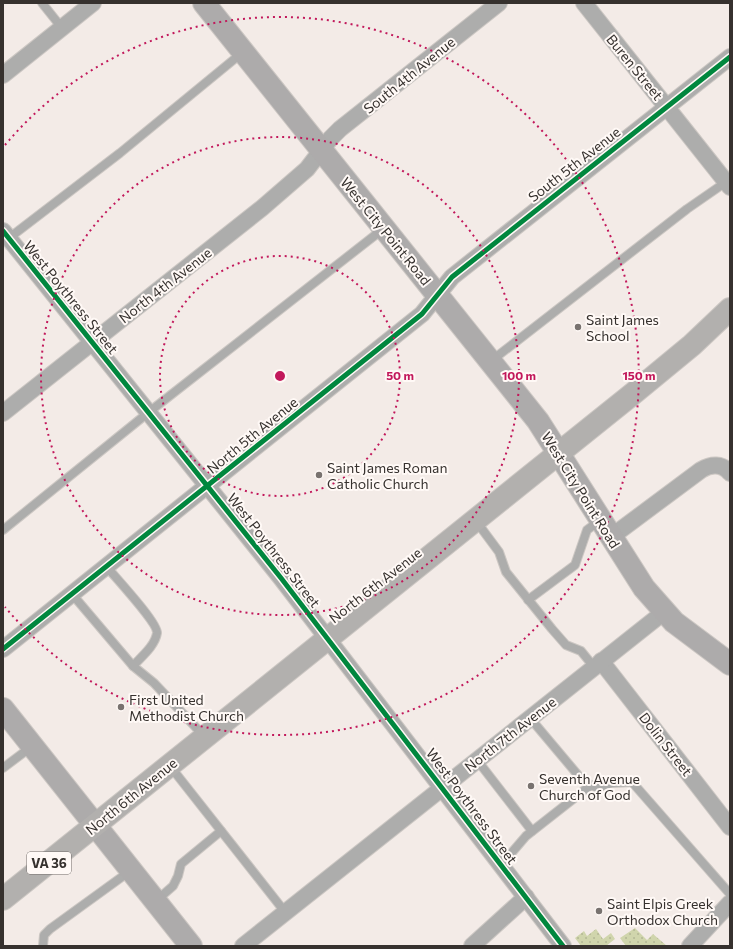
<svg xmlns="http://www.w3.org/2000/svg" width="733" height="949" font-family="Commissioner,sans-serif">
  <defs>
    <pattern id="grass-dots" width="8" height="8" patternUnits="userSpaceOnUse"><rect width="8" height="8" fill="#d0d5ac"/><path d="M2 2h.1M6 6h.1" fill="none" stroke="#b3b794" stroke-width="1.8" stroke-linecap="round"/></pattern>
  </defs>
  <rect width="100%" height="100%" fill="#f3ebe7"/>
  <g fill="url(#grass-dots)">
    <polygon points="635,928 647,940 653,934 667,946 626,946 620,938"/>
    <polygon points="596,929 603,939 611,933 615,939 606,946 581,946 575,938 584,931 587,936"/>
  </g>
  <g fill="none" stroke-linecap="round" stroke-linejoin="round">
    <g stroke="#ccc7c3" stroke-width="10">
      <g id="lane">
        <polyline points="42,3 62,28"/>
        <polyline points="9,238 120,153 243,52"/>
        <polyline points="491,361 687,209 726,182"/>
        <polyline points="476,521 499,552 506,572 552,629 566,645 581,651 594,667"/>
        <polyline points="3,530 149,412 383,229"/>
        <path d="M106,566c9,11 52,57 51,67 -2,13 -16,24 -24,33"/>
        <polyline points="72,594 133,666 154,683 204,736"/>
        <polyline points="528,600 575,565 587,530 599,521"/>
        <polyline points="530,718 583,781 597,788 612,783 632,782 730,894"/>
        <polyline points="477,760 532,831"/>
        <polyline points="170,766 285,912"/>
        <polyline points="3,768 31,747"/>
        <polyline points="502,864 526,836 591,785"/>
        <polyline points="157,900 173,886 178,876 181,864 221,831"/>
        <polyline points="43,946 44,935 50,929 130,871"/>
      </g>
    </g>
    <g stroke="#ccc7c3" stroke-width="18">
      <g id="street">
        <polyline points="584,3 730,187"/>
        <polyline points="3,75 93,3"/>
        <polyline points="3,231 281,578 563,946"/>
        <polyline points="3,413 262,208 307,169 330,139 340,129 499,3"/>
        <path d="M611,537l90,-67c10,-6 21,-7 29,3"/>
        <polyline points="3,649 422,314 452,277 730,57"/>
        <polyline points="601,661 730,827"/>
        <polyline points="243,946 664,612"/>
        <polyline points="472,946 526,897"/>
        <polyline points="690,946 730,903"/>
      </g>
    </g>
    <g stroke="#ccc7c3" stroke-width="24">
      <g id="secondary">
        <polyline points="204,3 538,421 644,588 674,622 730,664"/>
        <polyline points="3,709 191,946"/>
      </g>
    </g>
    <g stroke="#ccc7c3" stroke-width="24">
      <polyline id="primary" points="3,899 635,392 692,345 730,309"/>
    </g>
    <use href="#lane" stroke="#adadac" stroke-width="8"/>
    <use href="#street" stroke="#adadac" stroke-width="16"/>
    <use href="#secondary" stroke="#adabab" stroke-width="22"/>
    <use href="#primary" stroke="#b2b0ae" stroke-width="22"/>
    <g stroke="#fff9f6" stroke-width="8">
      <g id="cycleway">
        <polyline points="3,231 281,578 563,946"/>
        <polyline points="3,649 422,314 452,277 730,57"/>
      </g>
    </g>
    <use href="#cycleway" stroke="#00873e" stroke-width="5"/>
  </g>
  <g fill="none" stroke="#c2185b" stroke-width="2" stroke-dasharray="2 4">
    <circle cx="280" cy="376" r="120"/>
    <circle cx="280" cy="376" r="239"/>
    <path d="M5 145A359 359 0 1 1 5 607"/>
  </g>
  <g fill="#78726f" stroke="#fff9f6" stroke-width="1.5">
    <circle cx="578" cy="327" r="4"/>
    <circle cx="319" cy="475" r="4"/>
    <circle cx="121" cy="707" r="4"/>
    <circle cx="531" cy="786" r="4"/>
    <circle cx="599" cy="911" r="4"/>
  </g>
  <g text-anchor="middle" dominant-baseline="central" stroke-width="4" stroke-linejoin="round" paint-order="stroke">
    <rect fill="#fff9f6" stroke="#726d6a" stroke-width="1" x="27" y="852" width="44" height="22" rx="3"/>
    <g font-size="13" font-weight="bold" fill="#36312e">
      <text x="49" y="863">VA 36</text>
    </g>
    <g font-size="14" fill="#36312e" stroke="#fff9f6">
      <text transform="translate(635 67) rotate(51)">Buren Street</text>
      <text transform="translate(409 75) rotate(-39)">South 4th Avenue</text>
      <text transform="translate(574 164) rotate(-38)">South 5th Avenue</text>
      <text transform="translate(386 231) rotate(51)">West City Point Road</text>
      <text transform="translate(165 285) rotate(-38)">North 4th Avenue</text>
      <text transform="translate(71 297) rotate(51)">West Poythress Street</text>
      <text transform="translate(252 435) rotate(-39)">North 5th Avenue</text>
      <text transform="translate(581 490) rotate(58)">West City Point Road</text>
      <text transform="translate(274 550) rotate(52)">West Poythress Street</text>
      <text transform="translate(375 585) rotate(-38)">North 6th Avenue</text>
      <text transform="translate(510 734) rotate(-38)">North 7th Avenue</text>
      <text transform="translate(666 744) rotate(52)">Dolin Street</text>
      <text transform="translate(131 796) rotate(-39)">North 6th Avenue</text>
      <text transform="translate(472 806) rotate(53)">West Poythress Street</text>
    </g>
    <g font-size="14" fill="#36312e" stroke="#fff9f6" text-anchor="start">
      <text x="586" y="319">Saint James<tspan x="586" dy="16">School</tspan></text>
      <text x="327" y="467">Saint James Roman<tspan x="327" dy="16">Catholic Church</tspan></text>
      <text x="129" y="699">First United<tspan x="129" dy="16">Methodist Church</tspan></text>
      <text x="539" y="778">Seventh Avenue<tspan x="539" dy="16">Church of God</tspan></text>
      <text x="607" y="903">Saint Elpis Greek<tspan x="607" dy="16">Orthodox Church</tspan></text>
    </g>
  </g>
  <circle cx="280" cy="376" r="6" fill="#c2185b" stroke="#fff9f6" stroke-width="2"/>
  <g font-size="12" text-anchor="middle" font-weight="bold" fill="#c2185b" stroke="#fff9f6" stroke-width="4" stroke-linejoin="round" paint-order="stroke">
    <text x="400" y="380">50 m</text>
    <text x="519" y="380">100 m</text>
    <text x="639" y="380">150 m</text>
  </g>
  <rect width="733" height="949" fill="none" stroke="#36312e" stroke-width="8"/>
</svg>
